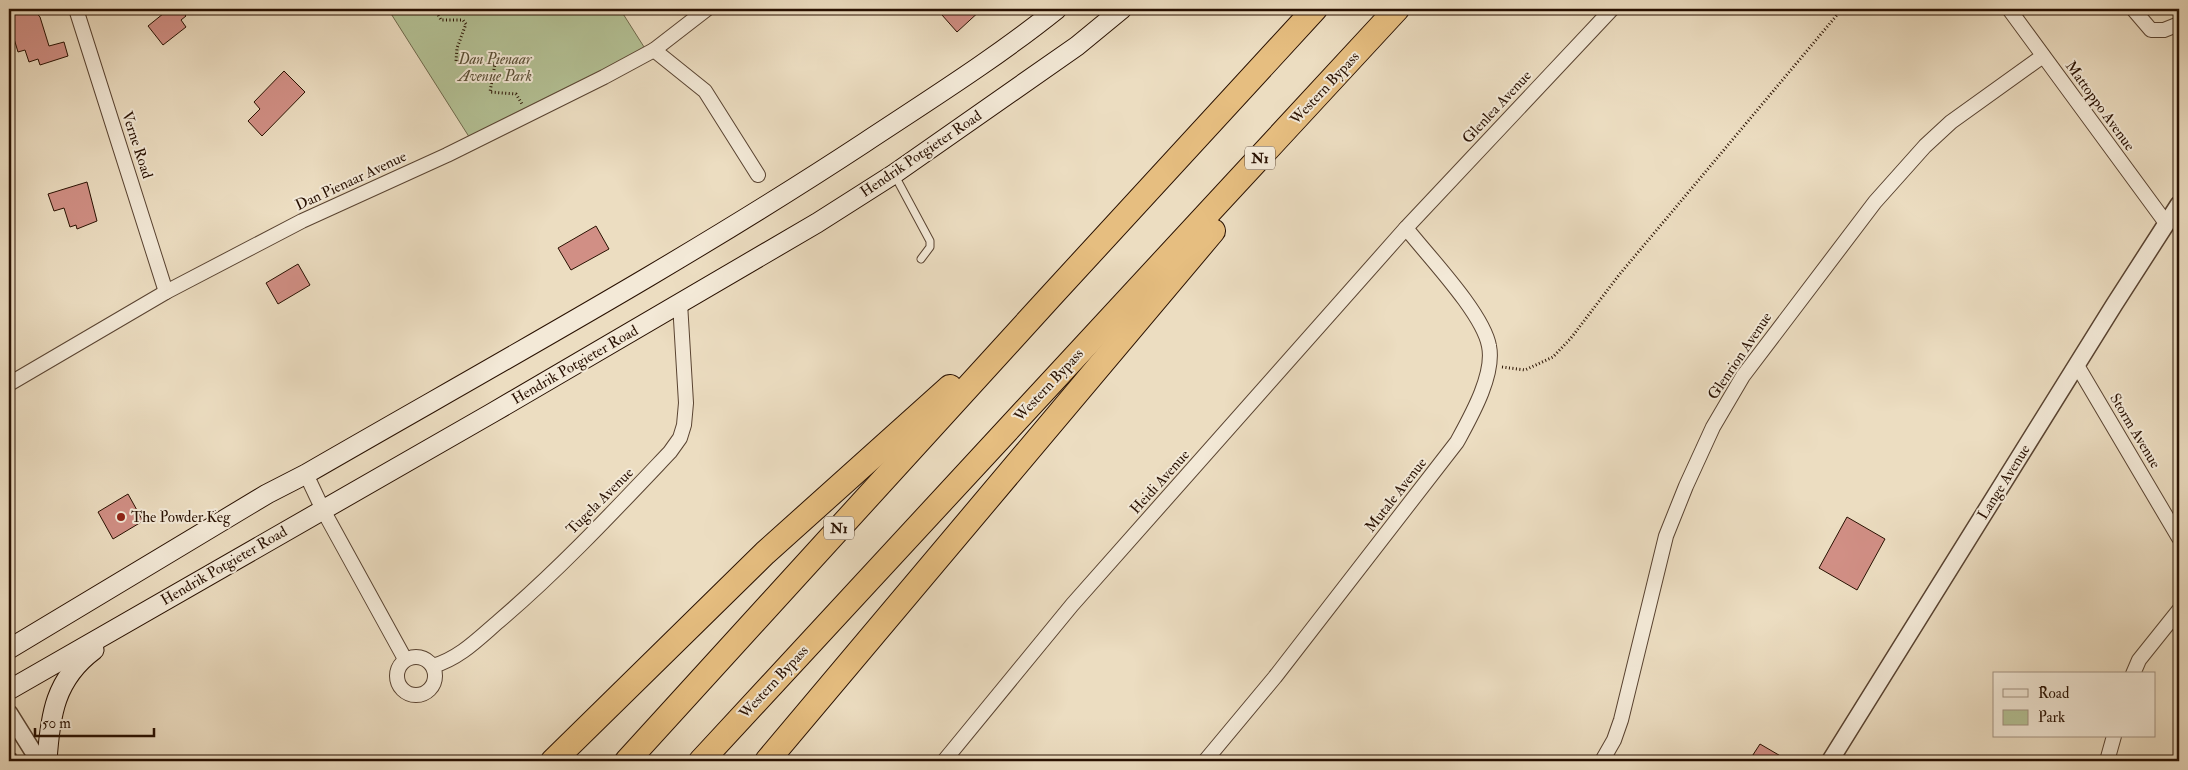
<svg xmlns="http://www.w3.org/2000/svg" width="2188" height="770" font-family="'IM FELL Double Pica',serif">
  <rect width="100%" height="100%" fill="#ecddc1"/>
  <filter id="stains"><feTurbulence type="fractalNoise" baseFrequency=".004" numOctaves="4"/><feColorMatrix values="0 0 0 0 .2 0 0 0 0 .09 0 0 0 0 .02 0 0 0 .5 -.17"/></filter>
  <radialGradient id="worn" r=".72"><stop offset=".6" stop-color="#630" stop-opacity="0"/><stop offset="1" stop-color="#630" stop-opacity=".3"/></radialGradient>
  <polygon fill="#b4c296" stroke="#6e694c" points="388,9 620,9 651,58 473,143"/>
  <g fill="#d18f85" stroke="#281001">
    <polygon points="17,9 33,9 40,17 49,46 64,42 68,56 40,65 38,59 29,62 25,50 18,52 9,22 9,11"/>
    <polygon points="169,9 180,9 186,16 181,20 186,27 163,45 148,26"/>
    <polygon points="949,9 982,9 957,32 942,15"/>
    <polygon points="284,71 305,92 262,136 248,121 260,109 254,102"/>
    <polygon points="87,182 97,221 77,229 76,225 70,227 64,208 54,211 48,194"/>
    <polygon points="596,226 609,249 571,270 558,248"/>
    <polygon points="298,264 310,285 278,304 266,283"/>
    <polygon points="128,494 143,521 113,539 98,512"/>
    <polygon points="1847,517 1885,539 1857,590 1819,568"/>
    <polygon points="1760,744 1789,761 1749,761"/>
  </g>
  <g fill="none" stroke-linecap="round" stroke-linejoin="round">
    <g stroke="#594331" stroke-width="9">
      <polyline id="service" points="894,174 930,241 930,247 921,259"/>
    </g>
    <g stroke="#594331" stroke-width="16">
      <g id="minor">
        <polyline points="76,9 166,292"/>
        <polyline points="2009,9 2166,223"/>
        <polyline points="2133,9 2151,30 2164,30 2179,24"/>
        <polyline points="654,50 705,91 758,175"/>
        <polyline points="2078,367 2179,538"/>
        <polyline points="9,384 166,292 302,221 447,155 604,77 654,50 707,9"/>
        <polyline points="306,474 323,510 405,659"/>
        <circle cx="416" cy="676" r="19"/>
        <path d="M433,666c27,-8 45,-27 66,-45 61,-52 116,-111 171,-169l10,-14 4,-13 2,-22 -6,-100"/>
        <polyline points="2133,674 2139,660 2179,610"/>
        <polyline points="944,761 1072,605 1406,228 1612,9"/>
        <path d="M1205,761l70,-84 182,-235c13,-24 38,-67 32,-96 -6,-33 -61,-90 -83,-118"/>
        <polyline points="1602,761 1614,740 1621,720 1666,536 1686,486 1713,427 1743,376 1875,202 1925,146 1951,122 2043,56"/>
        <polyline points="2107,761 2114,736"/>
      </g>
    </g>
    <g stroke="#594331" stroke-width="19">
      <g id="tertiary">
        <polyline points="9,713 39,761"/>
        <polyline points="9,760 9,761"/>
        <polyline points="1830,761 2114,305 2179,204"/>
      </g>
    </g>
    <g stroke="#281001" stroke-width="21">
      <g id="secondary">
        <path d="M9,649l258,-155 39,-20c187,-108 377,-212 558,-331 65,-43 132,-85 193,-134"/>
        <polyline points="9,690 492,413 817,223 894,174 1077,46 1122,9"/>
        <path d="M47,761c3,-46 8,-82 47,-111"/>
      </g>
    </g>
    <g stroke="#281001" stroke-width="26">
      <g id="motorway">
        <polyline points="553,761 765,553 950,387"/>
        <polyline points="627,761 1051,296 1315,9"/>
        <polyline points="701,761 1397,9"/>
        <polyline points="767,761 1213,231"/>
      </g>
    </g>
    <g stroke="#281001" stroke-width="3" stroke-dasharray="1 2.5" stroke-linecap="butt">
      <polyline points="435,9 441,20 463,20 466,24 457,48 456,61 495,64 490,92 516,94 522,104"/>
      <polyline points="1502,367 1525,370 1553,357 1571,338 1619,275 1842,9"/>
    </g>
    <use href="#service" stroke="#f3e9d7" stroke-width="7"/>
    <use href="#minor" stroke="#f3e9d7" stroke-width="14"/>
    <use href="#tertiary" stroke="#f3e9d7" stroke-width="16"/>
    <use href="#secondary" stroke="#f3e9d7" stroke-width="19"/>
    <use href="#motorway" stroke="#e6be80" stroke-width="24"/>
  </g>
  <circle fill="#8f2418" stroke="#f3e9d7" stroke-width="2" cx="121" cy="517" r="5"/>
  <g text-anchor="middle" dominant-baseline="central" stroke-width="4" stroke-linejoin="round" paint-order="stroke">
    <g fill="#f3e9d7" stroke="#655141" stroke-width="1">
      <rect x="1245" y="146.5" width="30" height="23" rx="4"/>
      <rect x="824" y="516.5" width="30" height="23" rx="4"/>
    </g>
    <g font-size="14" font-weight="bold" fill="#281001">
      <text x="1260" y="158">N1</text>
      <text x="839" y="528">N1</text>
    </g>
    <g font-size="15" font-style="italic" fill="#594e35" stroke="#f3e9d7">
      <text x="495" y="59">Dan Pienaar<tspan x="495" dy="17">Avenue Park</tspan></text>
    </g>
    <g font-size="15" fill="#281001" stroke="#f3e9d7">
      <text transform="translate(1325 88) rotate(-47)">Western Bypass</text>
      <text transform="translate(2100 106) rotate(54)">Mattoppo Avenue</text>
      <text transform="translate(1497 107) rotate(-47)">Glenlea Avenue</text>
      <text transform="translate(137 145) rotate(72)">Verne Road</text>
      <text transform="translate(921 154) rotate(-34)">Hendrik Potgieter Road</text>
      <text transform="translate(351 181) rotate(-25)">Dan Pienaar Avenue</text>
      <text transform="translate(1740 356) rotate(-56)">Glenrion Avenue</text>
      <text transform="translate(575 365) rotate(-30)">Hendrik Potgieter Road</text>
      <text transform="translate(1049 385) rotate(-47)">Western Bypass</text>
      <text transform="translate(2135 431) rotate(59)">Storm Avenue</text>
      <text transform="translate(1160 482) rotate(-48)">Heidi Avenue</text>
      <text transform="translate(2004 482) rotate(-58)">Lange Avenue</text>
      <text transform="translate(1396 495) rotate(-52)">Mutale Avenue</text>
      <text transform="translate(600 501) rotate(-45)">Tugela Avenue</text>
      <text transform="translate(224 566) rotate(-30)">Hendrik Potgieter Road</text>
      <text transform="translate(774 682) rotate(-47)">Western Bypass</text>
    </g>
    <g font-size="15" fill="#281001" stroke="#f3e9d7" text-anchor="start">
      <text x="131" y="517">The Powder Keg</text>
    </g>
  </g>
  <rect width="2188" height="770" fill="none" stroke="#ecddc1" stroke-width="30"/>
  <rect x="10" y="10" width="2168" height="750" fill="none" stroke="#281001" stroke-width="2.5"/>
  <rect x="15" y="15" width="2158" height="740" fill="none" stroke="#281001"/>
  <rect x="1993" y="672" width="162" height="65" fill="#f3e9d7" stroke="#a29281"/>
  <rect x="2003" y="689" width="25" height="8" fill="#f3e9d7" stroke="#a29281"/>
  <text x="2038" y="698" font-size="15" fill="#281001">Road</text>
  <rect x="2003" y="710" width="25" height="15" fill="#b4c296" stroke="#a29281"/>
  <text x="2038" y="722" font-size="15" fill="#281001">Park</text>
  <path d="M35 728v8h119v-8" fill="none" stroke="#281001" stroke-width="2.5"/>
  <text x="42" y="728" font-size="15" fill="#281001" stroke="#f3e9d7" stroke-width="4" paint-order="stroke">50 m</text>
  <rect width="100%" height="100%" filter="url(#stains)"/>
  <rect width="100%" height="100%" fill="url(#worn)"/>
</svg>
